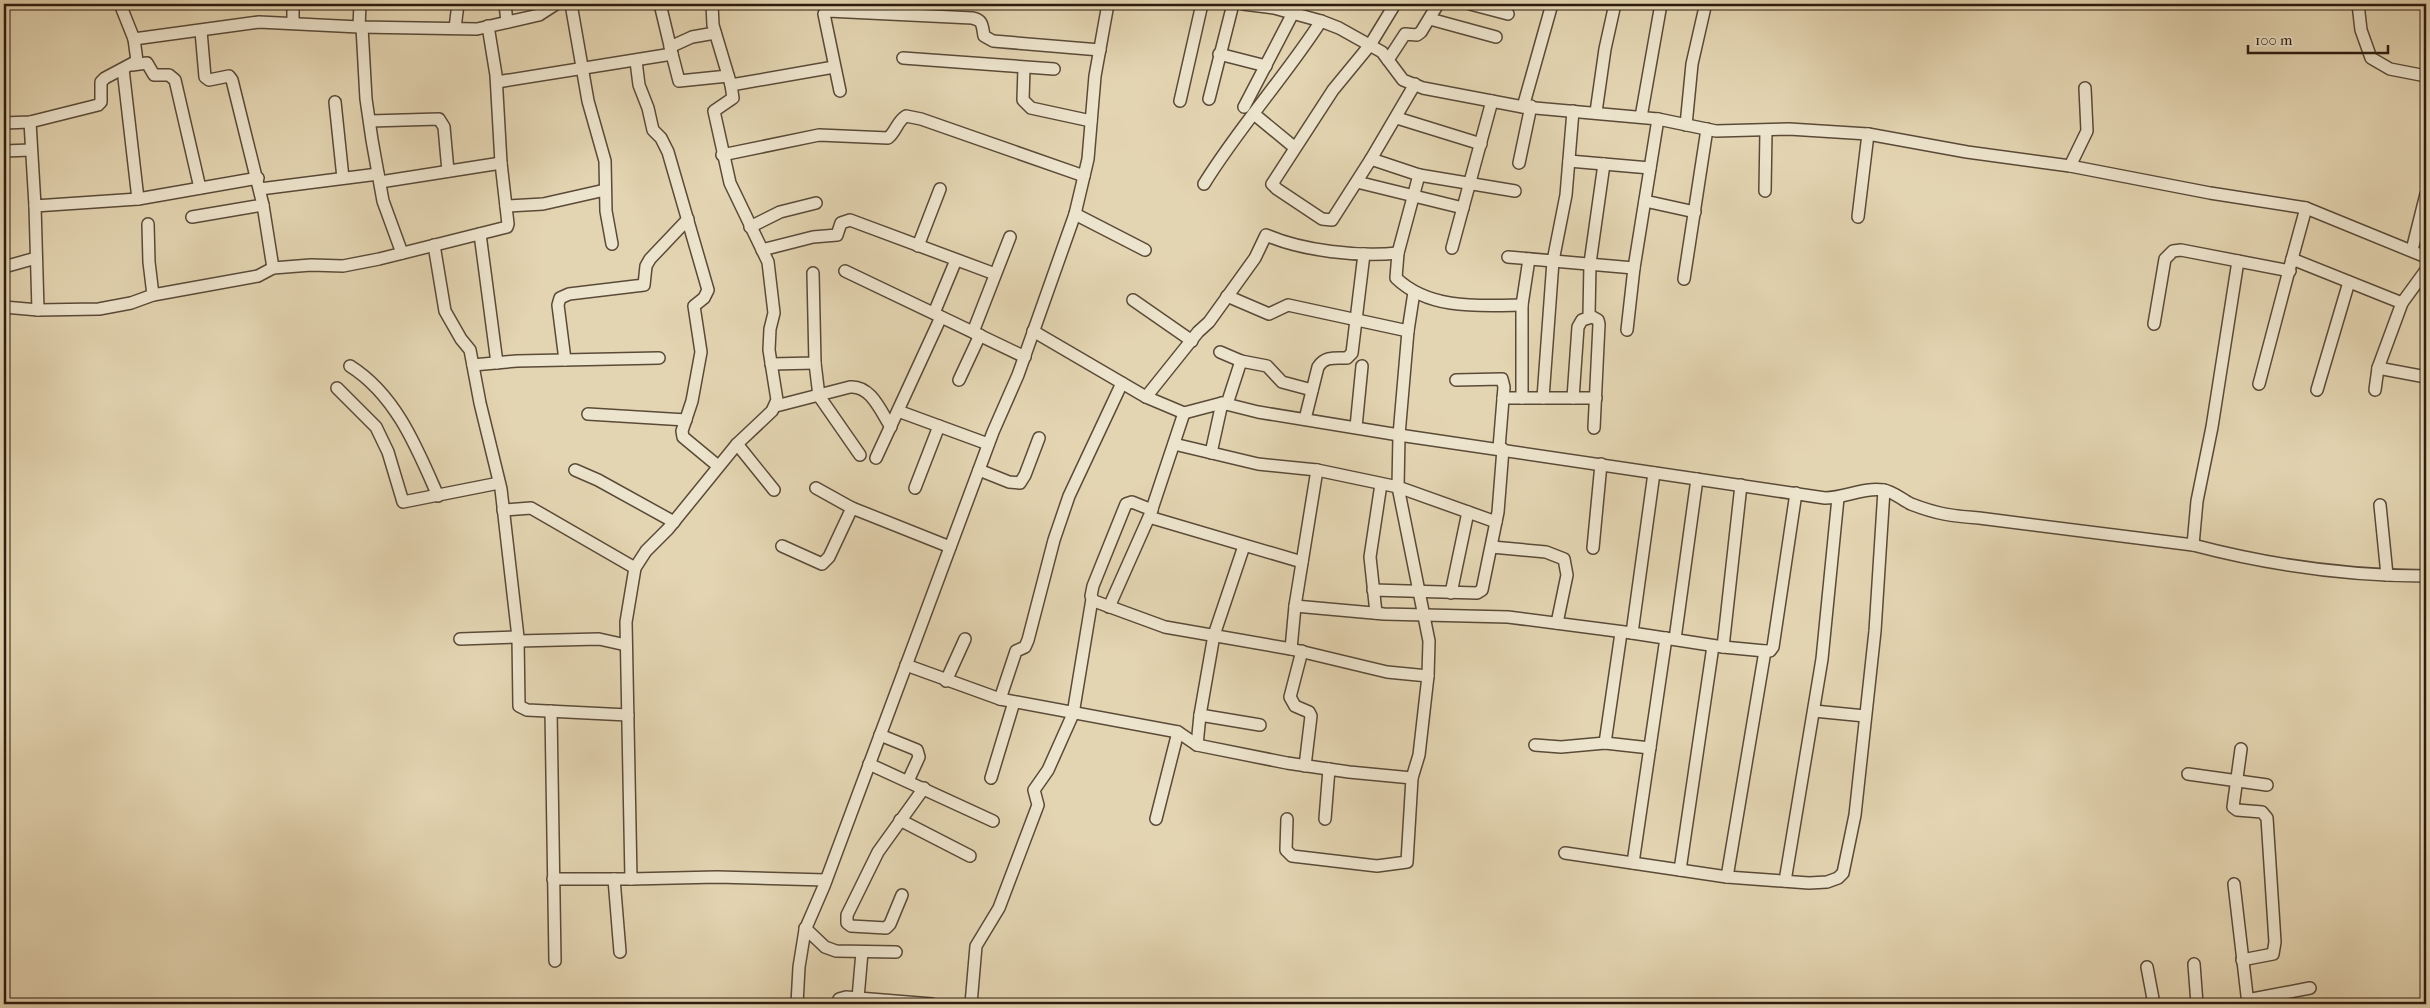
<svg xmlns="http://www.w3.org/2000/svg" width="2430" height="1008" font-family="'IM FELL French Canon',serif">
  <rect width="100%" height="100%" fill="#e4d5b2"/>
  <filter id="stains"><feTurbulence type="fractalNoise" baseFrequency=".004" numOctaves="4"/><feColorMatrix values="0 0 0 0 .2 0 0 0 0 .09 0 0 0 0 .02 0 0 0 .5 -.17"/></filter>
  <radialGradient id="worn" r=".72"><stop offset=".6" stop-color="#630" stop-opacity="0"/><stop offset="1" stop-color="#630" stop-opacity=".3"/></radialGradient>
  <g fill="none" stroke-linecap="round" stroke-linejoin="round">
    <g stroke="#5a4a38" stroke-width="14">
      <g id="minor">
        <polyline points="120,4 134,39 259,22 359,27 477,29 539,15 556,4"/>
        <polyline points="505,4 507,22"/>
        <polyline points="571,4 588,101 605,161 606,211 612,244"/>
        <polyline points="712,4 713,25 731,85 733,98 714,111 730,183 768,262 774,313 770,329 769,350 777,400 772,411 737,444 668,529 646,551 635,568 626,622 631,879 717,877 826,880"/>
        <polyline points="1243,4 1274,8 1321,21 1339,28 1382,52 1403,80 1423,88 1523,107 1658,119 1716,131 1789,129 1868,134 1967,152 2070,166 2210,193 2306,208 2426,257"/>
        <polyline points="1470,4 1508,14"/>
        <polyline points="2358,4 2361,30 2371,58 2390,69 2426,76"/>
        <polyline points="1430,19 1496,37"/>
        <polyline points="293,23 293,4"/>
        <polyline points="359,27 360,4"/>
        <polyline points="362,27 366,99 372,140 383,201 402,253"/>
        <polyline points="455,28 458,4"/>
        <polyline points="670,47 692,37 715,33"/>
        <polyline points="672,54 679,81 728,76"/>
        <polyline points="1219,54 1266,66"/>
        <polyline points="903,58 1054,69"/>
        <polyline points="1388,60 1405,34 1417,35 1421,32 1438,4"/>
        <polyline points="636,61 639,85 648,108 653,130 661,138 668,152 708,290 704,298 694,306 701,352 692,401 682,431 683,437 718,466"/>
        <polyline points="132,65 147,63 154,75 169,75 175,80 200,188"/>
        <polyline points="1024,68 1023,100 1031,108 1091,121"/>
        <polyline points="123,69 138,199"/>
        <polyline points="497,82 672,54 660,4"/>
        <path d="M1415,84l-44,75 48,16 -21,78 -2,25c33,32 84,28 126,27"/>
        <polyline points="731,85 834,67"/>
        <path d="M840,91l-16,-77 4,-3 144,7c11,2 10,7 12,18l9,5 107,9"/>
        <polyline points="1209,99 1233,4"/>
        <polyline points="1180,101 1202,4"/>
        <polyline points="335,102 343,178"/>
        <polyline points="1244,107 1293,13"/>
        <polyline points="1523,107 1552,4"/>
        <polyline points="1596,112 1605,49 1615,4"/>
        <polyline points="1254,114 1294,147"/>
        <polyline points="1641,117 1661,4"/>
        <polyline points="1397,118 1481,144"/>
        <polyline points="370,121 439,119 444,127 448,171"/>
        <polyline points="30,122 35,206 138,199 258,178"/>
        <polyline points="4,123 30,122 98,105 101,102 101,82 105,78 137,61 134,39"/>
        <polyline points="1686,125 1692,64 1705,7"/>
        <polyline points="4,151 31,150"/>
        <path d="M722,155l97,-20 69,3c8,-6 9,-17 18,-22l15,3 163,57"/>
        <polyline points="1371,159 1332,220 1322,219 1277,189 1272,184 1333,90 1370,45 1395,4"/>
        <polyline points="1569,161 1650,168"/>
        <polyline points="1519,163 1531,106"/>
        <polyline points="2070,166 2087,131 2085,88"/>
        <polyline points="1419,175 1515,191"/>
        <polyline points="380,182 501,163"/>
        <polyline points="1357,182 1463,208"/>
        <path d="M1204,184c35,-57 81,-107 117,-163"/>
        <polyline points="260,189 378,174"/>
        <polyline points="1765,191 1766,131"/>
        <polyline points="1645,201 1695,212"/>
        <polyline points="263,205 273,268"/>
        <polyline points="35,206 38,310"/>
        <polyline points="506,206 543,204 605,190"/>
        <polyline points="1075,214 1145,250"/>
        <polyline points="192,217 263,205 232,80 229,76 209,80 205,77 201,31"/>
        <polyline points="1858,217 1868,134"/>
        <polyline points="148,224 149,262 153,295"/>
        <polyline points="750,227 780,212 816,203"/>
        <polyline points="480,234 497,363"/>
        <polyline points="434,245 445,311 461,339 470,350 480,403 501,489 518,637 519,706 527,710 628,715"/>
        <polyline points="918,246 940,189"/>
        <polyline points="1452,248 1492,101"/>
        <polyline points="762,250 813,237 837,235 841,223 850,220 995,274"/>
        <polyline points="2412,250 2426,194"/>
        <polyline points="1508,257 1634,268"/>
        <polyline points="2292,259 2306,208"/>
        <polyline points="4,267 36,258"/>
        <polyline points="845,271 1025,357"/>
        <polyline points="1684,279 1707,129"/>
        <polyline points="1414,292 1408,331 1399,435 1398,487 1429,641 1428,676"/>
        <polyline points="1227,296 1269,314 1288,305 1408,331"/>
        <polyline points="1133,300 1192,341"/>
        <polyline points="4,307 38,310 99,309 131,303 153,295 258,276 273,268 311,265 343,266 379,259 507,227 508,224 501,163 496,75 488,26"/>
        <polyline points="934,313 956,260"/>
        <polyline points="2154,324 2165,259 2173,251 2181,250 2290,271"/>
        <polyline points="1627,330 1634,268 1658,119"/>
        <path d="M1033,331l113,66 38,16 38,-10 36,9 141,23 426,63c20,0 39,-11 58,-8 10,1 19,10 28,14 26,10 40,12 68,14l214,27c76,20 154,31 233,31"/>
        <polyline points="973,332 1010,237"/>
        <polyline points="1220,352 1241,361 1267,366 1282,382 1312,390"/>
        <polyline points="565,360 558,305 560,298 569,294 644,285 646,266 650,259 688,219"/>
        <polyline points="815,363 819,396 860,455"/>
        <polyline points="771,364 815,363 813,273"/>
        <polyline points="473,365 517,361 659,358"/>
        <path d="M350,366c46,29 67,82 88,130"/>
        <polyline points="2378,368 2426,377"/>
        <polyline points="959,380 980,335"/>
        <polyline points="1456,380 1502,379 1504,387 1499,448"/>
        <polyline points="2259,384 2292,259 2402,303 2426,270"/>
        <polyline points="337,388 376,427 388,452 403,502 499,483"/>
        <polyline points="2317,390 2349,282"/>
        <polyline points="2375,390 2378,368 2402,303"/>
        <path d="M1146,397l52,-65 11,-10 46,-64 11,-23c37,16 92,22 132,18"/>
        <polyline points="1503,398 1596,398"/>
        <polyline points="1522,398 1522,305 1529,259"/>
        <polyline points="1543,398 1553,261 1566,195 1573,111"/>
        <polyline points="1573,398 1578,327 1582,320 1592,317"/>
        <polyline points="1227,404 1241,361"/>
        <path d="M776,406l74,-19c21,-2 31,25 41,40"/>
        <polyline points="898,411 988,444"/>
        <polyline points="588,414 686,420"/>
        <path d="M1305,419l13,-52c7,-11 17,-9 29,-9l5,-5 12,-99"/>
        <polyline points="1356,427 1362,366"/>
        <polyline points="1594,428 1599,324 1598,320 1589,315 1590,263 1604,164"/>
        <polyline points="737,444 774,490"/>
        <polyline points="1174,444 1258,464 1317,470 1398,487 1496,522"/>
        <polyline points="1211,453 1222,403"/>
        <polyline points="876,458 941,317"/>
        <polyline points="575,470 598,480 674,522"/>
        <polyline points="979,470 1009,482 1020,483 1025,475 1039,438"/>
        <polyline points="1654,473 1632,633 1723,647 1765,651 1770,651 1773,647 1796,493"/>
        <polyline points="816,488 852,508 950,547"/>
        <polyline points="915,488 939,426"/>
        <polyline points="2380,505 2387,575"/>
        <polyline points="503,510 531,508 635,568"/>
        <polyline points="1152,510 1132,502 1126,504 1093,586 1091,596 1094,601 1165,627 1291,649 1387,672 1428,676 1419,755 1412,778"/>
        <polyline points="1150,515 1184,413"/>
        <polyline points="2193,545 2197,501 2212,427 2238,261"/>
        <polyline points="782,546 822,564 829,557 852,508"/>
        <polyline points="1492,547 1546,552 1564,559 1567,575 1557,623"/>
        <polyline points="1593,548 1601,464"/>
        <polyline points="1373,590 1477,593 1482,590 1498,512 1503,449"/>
        <polyline points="1451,593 1468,512"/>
        <polyline points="1295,606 1384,614 1508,617 1632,633"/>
        <polyline points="1109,607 1149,517 1302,562"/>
        <polyline points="1376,613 1370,557 1381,484"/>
        <polyline points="460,639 518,637"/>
        <polyline points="1675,639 1697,479"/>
        <polyline points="518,641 599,639 626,645"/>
        <polyline points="1723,647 1741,485"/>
        <polyline points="1291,649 1295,606 1317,470"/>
        <polyline points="1302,651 1290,697 1295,706 1309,712 1311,716 1305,766"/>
        <polyline points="906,665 1000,699 1178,732 1197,745 1287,763 1349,772 1412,778 1407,862 1377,866 1292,856 1286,850 1287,819"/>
        <polyline points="946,681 965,639"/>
        <polyline points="1000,699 1016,651 1025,647 1028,640 1054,540 1069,496 1122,383"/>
        <polyline points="551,711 555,961"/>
        <polyline points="1814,711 1865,716"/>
        <polyline points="1200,715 1260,725"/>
        <polyline points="880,735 917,750 919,757 908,781"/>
        <polyline points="1605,743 1621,633"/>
        <polyline points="1197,745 1200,715 1214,635 1244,546"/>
        <polyline points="1535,745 1561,747 1605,743 1650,748"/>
        <polyline points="2241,749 2233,807 2237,810 2262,812 2267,818 2275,942 2273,954 2242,960"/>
        <polyline points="869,764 993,821"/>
        <polyline points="2188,774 2267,785"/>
        <polyline points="991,778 1014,702"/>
        <polyline points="1156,819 1178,732"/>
        <polyline points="1325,819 1329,769"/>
        <polyline points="900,820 970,856"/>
        <polyline points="1565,853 1727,877 1809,883 1827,882 1838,878 1843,873 1855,815 1875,631 1884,490"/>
        <polyline points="1633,863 1666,638"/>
        <polyline points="1680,870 1713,646"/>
        <polyline points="1727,877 1765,651"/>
        <polyline points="553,879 631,879"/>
        <polyline points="614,879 620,952"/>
        <polyline points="1785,881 1822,659 1838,498"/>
        <polyline points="2234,884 2248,1004"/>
        <polyline points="902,895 890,924 886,928 851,926 847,923 847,915 878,852 924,788"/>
        <polyline points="805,928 825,947 836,951 896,952"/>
        <polyline points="2194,964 2197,1004"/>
        <polyline points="2147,967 2154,1004"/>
        <polyline points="858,998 862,952"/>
        <polyline points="2247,1000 2310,988"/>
        <polyline points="797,1004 799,967 805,930 824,886 993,432 1018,375 1075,214 1088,159 1095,76 1108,4"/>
        <polyline points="837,1004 839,999 846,997 932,1004"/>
        <polyline points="971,1004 976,946 999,908 1038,805 1034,790 1048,770 1073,714 1092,599"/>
      </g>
    </g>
    <use href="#minor" stroke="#ede4cd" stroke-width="11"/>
  </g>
  <rect width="2430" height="1008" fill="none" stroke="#e4d5b2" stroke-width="20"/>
  <rect x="5" y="5" width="2420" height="998" fill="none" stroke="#2c1c0f" stroke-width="2.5"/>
  <rect x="10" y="10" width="2410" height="988" fill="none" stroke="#2c1c0f"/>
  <path d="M2248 45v8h140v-8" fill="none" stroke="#2c1c0f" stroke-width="2.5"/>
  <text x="2255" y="45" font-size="15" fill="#2c1c0f" stroke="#ede4cd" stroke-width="4" paint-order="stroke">100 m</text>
  <rect width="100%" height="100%" filter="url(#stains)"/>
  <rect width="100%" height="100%" fill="url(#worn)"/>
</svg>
